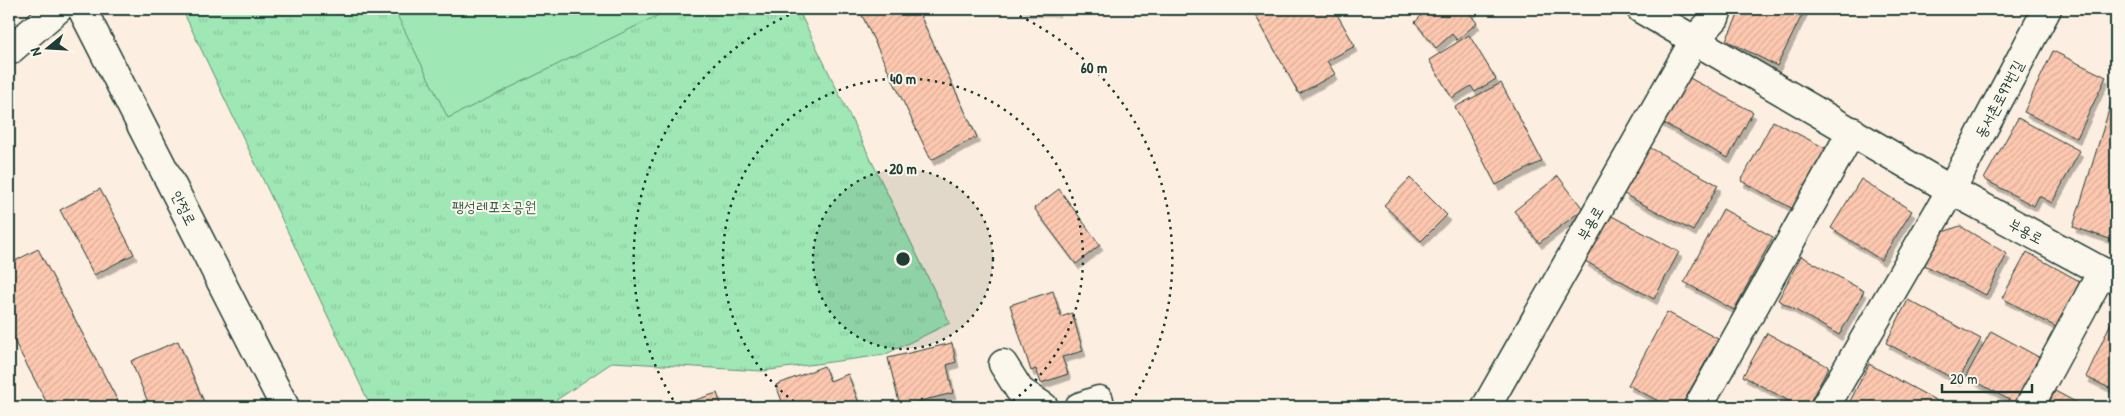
<svg xmlns="http://www.w3.org/2000/svg" width="2125" height="416" font-family="'Patrick Hand','Poor Story',sans-serif">
  <defs>
    <pattern id="grass-tufts" width="24" height="20" patternUnits="userSpaceOnUse" patternTransform="scale(1.25)"><rect width="24" height="20" fill="#9fe7b5"/><path d="M3 7l-1-3M5 7V3M7 7l1-3M15 17l-1-3M17 17v-4M19 17l1-3" fill="none" stroke="#88c79c"/></pattern>
    <pattern id="building-hatch" width="6" height="6" patternUnits="userSpaceOnUse" patternTransform="scale(1.25)"><rect width="6" height="6" fill="#fec8b0"/><path d="M-1 1l2-2M0 6l6-6M5 7l2-2" fill="none" stroke="#d9ad98"/></pattern>
    <filter id="shadow"><feDropShadow dx="3" dy="5.5" stdDeviation="0" flood-color="#0004"/></filter>
  </defs>
  <rect width="100%" height="100%" fill="#fceee0"/>
  <filter id="ink" filterUnits="userSpaceOnUse"><feTurbulence type="fractalNoise" baseFrequency=".02" numOctaves="2"/><feDisplacementMap in="SourceGraphic" scale="10" xChannelSelector="R" yChannelSelector="G"/><feConvolveMatrix kernelMatrix="1 2 1 2 8 2 1 2 1" color-interpolation-filters="sRGB"/></filter>
  <g filter="url(#ink)">
    <polygon fill="url(#grass-tufts)" stroke="#5f9274" points="182,9 798,9 950,323 884,355 762,371 613,362 546,407 371,407"/>
    <polygon fill="#9fe7b5" stroke="#5f9274" points="394,9 671,9 448,118"/>
    <g fill="url(#building-hatch)" stroke="#1f3d34" filter="url(#shadow)">
      <polygon points="859,9 917,9 977,137 931,160"/>
      <polygon points="1023,9 1057,9 1057,11 1022,11"/>
      <polygon points="1252,9 1334,9 1355,46 1327,61 1335,74 1299,94"/>
      <polygon points="1415,9 1475,9 1470,14 1477,23 1457,40 1452,34 1436,48 1415,22 1421,16"/>
      <polygon points="1741,9 1805,9 1777,66 1726,40"/>
      <polygon points="1469,35 1496,79 1475,92 1471,86 1452,98 1429,60"/>
      <polygon points="2053,51 2106,77 2077,138 2024,112"/>
      <polygon points="1684,75 1753,112 1728,158 1659,121"/>
      <polygon points="1501,83 1542,161 1496,185 1455,107"/>
      <polygon points="2115,90 2116,90 2116,241 2073,227"/>
      <polygon points="2018,118 2080,151 2052,203 2039,196 2034,206 1984,179"/>
      <polygon points="1773,121 1827,149 1795,210 1741,181"/>
      <polygon points="1649,147 1718,185 1693,231 1624,194"/>
      <polygon points="1558,176 1583,209 1539,243 1514,211"/>
      <polygon points="1410,178 1447,215 1421,241 1384,205"/>
      <polygon points="1861,179 1912,211 1881,260 1831,228"/>
      <polygon points="100,189 134,254 94,275 60,210"/>
      <polygon points="1059,189 1100,245 1076,264 1034,208"/>
      <polygon points="1723,209 1773,237 1734,310 1684,282"/>
      <polygon points="1610,215 1679,252 1654,299 1585,261"/>
      <polygon points="1960,226 2007,254 1986,295 1924,265 1943,232"/>
      <polygon points="38,249 121,407 49,407 9,331 9,264"/>
      <polygon points="2027,252 2083,283 2058,328 2002,298"/>
      <polygon points="1801,256 1864,291 1839,335 1778,300"/>
      <polygon points="1053,291 1061,317 1072,313 1083,351 1062,357 1068,374 1041,383 1036,369 1031,371 1010,305"/>
      <polygon points="1908,300 1981,339 1958,381 1886,343"/>
      <polygon points="1667,312 1718,339 1681,407 1670,407 1628,385"/>
      <polygon points="2114,316 2116,317 2116,391 2086,377"/>
      <polygon points="1991,331 2046,361 2022,407 1966,376"/>
      <polygon points="1767,333 1829,367 1807,407 1800,407 1743,376"/>
      <polygon points="178,341 206,407 150,407 131,361"/>
      <polygon points="952,343 956,362 947,365 953,393 900,406 888,358"/>
      <polygon points="1869,364 1941,403 1939,407 1847,407"/>
      <polygon points="824,366 830,381 848,374 860,406 784,407 776,385"/>
      <polygon points="2055,391 2085,407 2047,407"/>
      <polygon points="717,393 722,407 687,407 686,403"/>
    </g>
    <g fill="none" stroke-linecap="round" stroke-linejoin="round">
      <g stroke="#1f3d34" stroke-width="31">
        <g id="minor">
          <polyline points="1641,9 1951,190 2116,279"/>
          <polyline points="9,51 58,9"/>
          <polyline points="1003,364 1020,391 1044,407"/>
          <polyline points="1079,407 1099,400"/>
          <polyline points="1486,407 1695,39 1715,18 1718,9"/>
          <polyline points="1698,407 1852,131"/>
          <polyline points="1825,407 1951,190 2047,9"/>
          <polyline points="2029,407 2102,272"/>
        </g>
      </g>
      <g stroke="#1f3d34" stroke-width="31">
        <polyline id="secondary" points="82,9 285,407"/>
      </g>
      <use href="#minor" stroke="#fbf7ec" stroke-width="28"/>
      <use href="#secondary" stroke="#fbf7ec" stroke-width="28"/>
    </g>
  </g>
  <circle cx="903" cy="259" r="90" fill="#1f3d34" fill-opacity=".12"/>
  <g fill="none" stroke="#1f3d34" stroke-width="2.5" stroke-dasharray="2.5 5">
    <circle cx="903" cy="259" r="90"/>
    <path d="M800 406A180 180 0 1 1 1006 406"/>
    <path d="M677 406A270 270 0 0 1 800 10M1006 10A270 270 0 0 1 1129 406"/>
  </g>
  <g text-anchor="middle" dominant-baseline="central" stroke-width="4" stroke-linejoin="round" paint-order="stroke">
    <g font-size="15" fill="#1f3d34" stroke="#fbf7ec">
      <text transform="translate(1999 99) rotate(-62)">동서촌로97번길</text>
      <text transform="translate(184 208) rotate(63)">안정로</text>
      <text transform="translate(1590 223) rotate(-60)">부용로</text>
      <text transform="translate(2026 231) rotate(28)">부용로</text>
    </g>
    <g font-size="15" fill="#395f4e" stroke="#fbf7ec">
      <text x="494" y="206">팽성레포츠공원</text>
    </g>
  </g>
  <circle cx="903" cy="259" r="8" fill="#1f3d34" stroke="#fbf7ec" stroke-width="2.5"/>
  <g font-size="15" text-anchor="middle" font-weight="bold" fill="#1f3d34" stroke="#fbf7ec" stroke-width="4" stroke-linejoin="round" paint-order="stroke">
    <text x="1094" y="73">60 m</text>
    <text x="903" y="84">40 m</text>
    <text x="903" y="174">20 m</text>
  </g>
  <rect width="2125" height="416" fill="none" stroke="#fbf7ec" stroke-width="30"/>
  <rect x="15" y="15" width="2095" height="386" fill="none" stroke="#1f3d34" stroke-width="2" filter="url(#ink)"/>
  <g transform="translate(48 48) rotate(252)" stroke="#fbf7ec" stroke-width="4" paint-order="stroke">
  <path d="M0-4L9 19L0 12L-9 19Z" fill="#1f3d34"/>
  <text y="-8" font-size="14" font-weight="bold" text-anchor="middle" fill="#1f3d34">N</text>
  </g>
  <path d="M1942 384v8h90v-8" fill="none" stroke="#1f3d34" stroke-width="2.5"/>
  <text x="1950" y="384" font-size="15" fill="#1f3d34" stroke="#fbf7ec" stroke-width="4" paint-order="stroke">20 m</text>
</svg>
